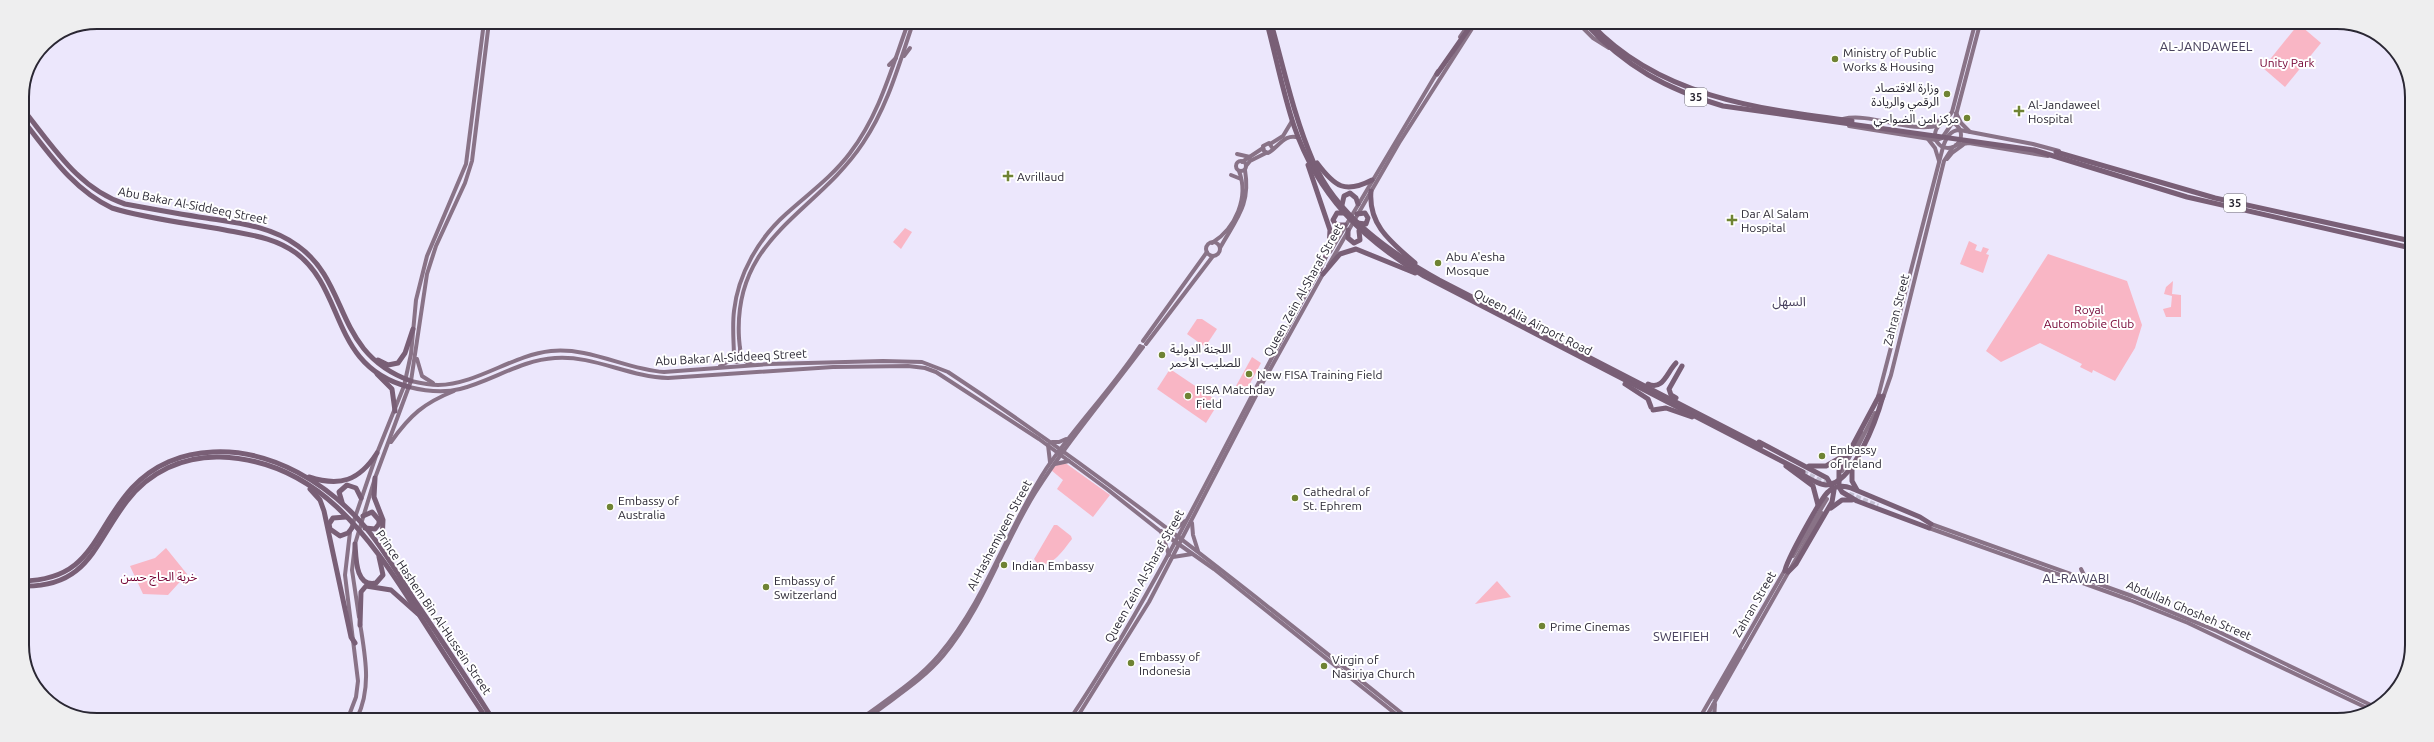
<svg xmlns="http://www.w3.org/2000/svg" width="2434" height="742" font-family="Ubuntu,'Noto Sans Arabic',sans-serif">
  <rect width="100%" height="100%" fill="#ece7fc"/>
  <g fill="#f9b6c5">
    <polygon points="2297,26 2301,26 2321,43 2285,87 2263,68"/>
    <polygon points="905,228 912,232 901,249 893,242"/>
    <polygon points="1969,241 1977,245 1975,250 1981,252 1983,247 1989,249 1986,254 1989,255 1983,273 1960,264"/>
    <polygon points="2048,254 2127,281 2142,325 2135,348 2115,381 2093,370 2092,373 2080,367 2082,364 2040,343 2001,362 1986,351"/>
    <polygon points="2173,281 2172,294 2181,295 2181,317 2166,317 2163,309 2171,307 2172,296 2164,294 2166,287"/>
    <polygon points="1197,319 1202,319 1217,329 1205,347 1187,334"/>
    <polygon points="1252,357 1261,363 1246,391 1236,386"/>
    <polygon points="1170,369 1219,402 1206,423 1157,389"/>
    <polygon points="1064,462 1110,495 1093,517 1057,489 1063,480 1051,470 1055,466"/>
    <path d="M1054,525h3l14,11 1,3c-8,10 -20,30 -35,24l-3,-4z"/>
    <polygon points="166,548 187,574 168,595 143,594 130,566 155,558"/>
    <polygon points="1497,581 1511,597 1475,604"/>
  </g>
  <g fill="none" stroke-linecap="round" stroke-linejoin="round">
    <polyline stroke="#c5c1d4" stroke-width="4" stroke-dasharray="4 2" stroke-linecap="butt" points="1711,719 1714,698"/>
    <g stroke="#c5c1d4" stroke-width="5" stroke-dasharray="5 2.5" stroke-linecap="butt">
      <polyline points="1803,472 1827,484"/>
      <polyline points="1849,494 1878,506"/>
    </g>
    <g stroke="#897387" stroke-width="4">
      <polyline points="1579,24 1593,38 1609,48"/>
      <polyline points="1460,37 1469,24"/>
      <polyline points="904,56 910,48"/>
      <polyline points="889,65 896,58"/>
      <polyline points="1956,113 1961,123 1970,132"/>
      <path d="M1843,119c28,-7 67,15 97,6"/>
      <circle cx="1948" cy="135" r="13"/>
      <polyline points="1944,123 1952,112 1975,24"/>
      <polyline points="1926,125 1939,121 1950,114"/>
      <polyline points="1849,126 1936,140 1942,138 1955,119 1980,24"/>
      <polyline points="1928,139 1935,148 1939,161"/>
      <polyline points="1270,144 1283,136 1292,121"/>
      <polyline points="1956,145 1969,143 2048,156"/>
      <path d="M1273,149l-4,-6 -6,3 1,5 4,2c10,-5 17,-21 31,-15"/>
      <polyline points="1237,154 1250,157"/>
      <polyline points="1947,159 1952,153 1963,145"/>
      <circle cx="1241" cy="166" r="5"/>
      <polyline points="1242,162 1263,148"/>
      <polyline points="1246,166 1250,161 1266,153"/>
      <polyline points="1231,175 1241,179"/>
      <circle cx="1213" cy="249" r="7"/>
      <path d="M1212,243c24,-15 37,-46 27,-72"/>
      <path d="M1220,248c16,-29 31,-43 25,-78"/>
      <polyline points="1330,252 1438,71"/>
      <polyline points="1328,266 1399,143 1475,24"/>
      <polyline points="1143,341 1207,252"/>
      <polyline points="1146,344 1213,256"/>
      <path d="M740,348v13l-4,1 -2,-3c0,-16 -2,-32 0,-48 4,-37 25,-73 52,-97 22,-20 46,-37 64,-61 29,-38 41,-83 57,-127"/>
      <polyline points="417,359 422,376 433,383"/>
      <path d="M753,365c-13,-3 -13,-15 -14,-27 -6,-102 77,-124 124,-195 25,-37 36,-79 50,-120"/>
      <polyline points="720,366 729,361 733,353"/>
      <path d="M411,381c9,2 18,4 27,4 40,-1 74,-30 113,-34 39,-4 74,18 113,21l106,-8 113,-3 39,1 26,10c161,106 311,227 461,347"/>
      <path d="M409,387c16,4 35,6 51,2 32,-8 61,-29 95,-31 38,-3 74,19 113,20l165,-11 75,-1 17,2 11,4 103,67 68,50 53,42 54,38 188,150"/>
      <path d="M1878,397l65,-250c3,-9 7,-17 17,-17l73,14 26,7"/>
      <polyline points="1883,398 1891,375 1944,161 1953,147"/>
      <path d="M391,442c19,-27 33,-39 63,-51"/>
      <polyline points="1052,442 1059,442 1066,439"/>
      <polyline points="1048,445 1050,462"/>
      <polyline points="1855,452 1875,413"/>
      <polyline points="1055,464 1069,461"/>
      <polyline points="1842,471 1862,433"/>
      <polyline points="1192,523 1193,535 1198,551"/>
      <polyline points="1931,524 2132,596 2217,631 2375,707"/>
      <polyline points="1929,528 2130,600 2188,623 2369,709"/>
      <polyline points="1166,529 1178,527 1185,521"/>
      <polyline points="1161,531 1169,555"/>
      <polyline points="1793,556 1827,499"/>
      <polyline points="1173,557 1192,554"/>
      <polyline points="2081,569 2085,577"/>
      <polyline points="359,617 352,570 355,544 375,478 411,381 427,274 436,246 465,183 472,161 489,22"/>
      <polyline points="1714,697 1741,651"/>
      <polyline points="348,718 356,697 358,681 345,575 350,532 377,453 404,386 411,354 416,300 427,256 466,164 484,22"/>
      <path d="M357,718c15,-31 8,-62 3,-95"/>
      <path d="M862,718c26,-19 56,-38 77,-63 47,-55 68,-126 107,-186 29,-43 66,-80 94,-123"/>
      <path d="M868,718c25,-20 54,-37 75,-62 41,-49 59,-110 92,-163 32,-51 72,-98 108,-146"/>
      <path d="M1070,719c96,-143 166,-301 250,-450"/>
      <polyline points="1076,719 1149,602 1262,384 1324,272"/>
      <polyline points="1699,719 1786,568"/>
      <polyline points="1705,719 1822,513"/>
      <polyline points="1714,719 1715,704"/>
    </g>
    <g stroke="#795f76" stroke-width="5">
      <path d="M1267,23c9,34 16,70 27,103 24,70 68,113 130,150l379,196"/>
      <path d="M1271,23c13,46 23,94 42,138 23,54 76,91 126,119l322,166"/>
      <path d="M1586,24c40,43 80,65 137,82l311,44 153,47 224,51"/>
      <path d="M1591,24c68,73 168,85 261,97"/>
      <polyline points="907,26 909,23"/>
      <polyline points="1437,74 1472,24"/>
      <path d="M22,108c30,37 56,81 103,96 27,5 54,10 81,14 32,5 65,8 92,28 53,38 35,107 113,135"/>
      <path d="M22,119c27,34 50,70 90,89 36,11 75,15 113,22 25,5 49,7 71,23 50,37 34,114 113,134"/>
      <polyline points="2056,152 2215,198 2411,241"/>
      <path d="M1317,163c18,24 28,31 55,17"/>
      <polyline points="1308,165 1330,230 1329,249 1319,271"/>
      <path d="M1371,191c-3,34 20,51 44,72"/>
      <polyline points="1342,205 1344,196 1350,193 1356,198 1358,204"/>
      <polyline points="1343,213 1337,213 1333,220 1336,225 1345,225"/>
      <polyline points="1357,214 1365,213 1368,218 1366,224 1357,223"/>
      <polyline points="1348,230 1348,238 1354,243 1360,240 1359,231"/>
      <polyline points="1323,274 1340,254 1356,249 1415,273"/>
      <polyline points="378,360 388,365 398,363 405,353 413,329"/>
      <polyline points="377,374 392,389 395,411"/>
      <polyline points="1625,384 1648,399 1651,407"/>
      <path d="M1648,384c15,7 19,-12 28,-21"/>
      <polyline points="1879,396 1839,471 1839,487 1842,492 1857,501 1929,528"/>
      <polyline points="1676,398 1671,395 1669,389 1682,366"/>
      <polyline points="1653,410 1666,408 1692,417"/>
      <polyline points="1759,442 1827,478 1834,490 1832,502 1796,564 1788,572"/>
      <polyline points="1786,466 1813,486 1818,505"/>
      <polyline points="1809,466 1826,466 1845,455"/>
      <polyline points="1852,467 1852,481 1857,490"/>
      <path d="M1798,472c7,4 20,13 28,13 27,0 51,-67 57,-89"/>
      <path d="M309,477c31,10 50,4 68,-24"/>
      <polyline points="375,478 374,497 383,520 382,541 384,550"/>
      <polyline points="310,489 320,500 324,511 351,637 355,643"/>
      <polyline points="342,502 339,492 347,485 356,488 361,498"/>
      <polyline points="1831,508 1842,500 1852,500"/>
      <polyline points="363,516 372,512 379,520 379,524 375,529 365,528"/>
      <polyline points="346,517 333,518 329,524 330,529 340,536 348,533 352,528"/>
      <path d="M355,544c1,12 0,44 21,39l7,-8 -4,-18"/>
      <path d="M1785,571c0,-8 36,-73 43,-79 6,-6 15,-7 23,-4l69,29 11,7"/>
      <path d="M22,581c71,-1 70,-49 110,-93 21,-23 50,-35 81,-36 59,-3 116,32 153,76 19,23 33,48 49,73 26,38 52,78 77,117"/>
      <path d="M22,586c66,2 72,-42 105,-85 22,-29 56,-45 93,-44 97,3 149,79 196,153 23,36 46,72 70,108"/>
      <polyline points="360,625 361,592 366,586 391,590 418,614"/>
    </g>
  </g>
  <g fill="#6f8333" stroke="#fff" stroke-width="1.5">
    <circle cx="1835" cy="59" r="4"/>
    <circle cx="1947" cy="94" r="4"/>
    <path d="M2017 105h4v4h4v4h-4v4h-4v-4h-4v-4h4z"/>
    <circle cx="1967" cy="118" r="4"/>
    <path d="M1006 170h4v4h4v4h-4v4h-4v-4h-4v-4h4z"/>
    <path d="M1730 214h4v4h4v4h-4v4h-4v-4h-4v-4h4z"/>
    <circle cx="1438" cy="263" r="4"/>
    <circle cx="1162" cy="355" r="4"/>
    <circle cx="1249" cy="374" r="4"/>
    <circle cx="1188" cy="396" r="4"/>
    <circle cx="1822" cy="456" r="4"/>
    <circle cx="1295" cy="498" r="4"/>
    <circle cx="610" cy="507" r="4"/>
    <circle cx="1004" cy="565" r="4"/>
    <circle cx="766" cy="587" r="4"/>
    <circle cx="1542" cy="626" r="4"/>
    <circle cx="1131" cy="663" r="4"/>
    <circle cx="1324" cy="666" r="4"/>
  </g>
  <g text-anchor="middle" dominant-baseline="central" stroke-width="4" stroke-linejoin="round" paint-order="stroke">
    <g fill="#fff" stroke="#6a6870" stroke-width="1">
      <rect x="1685" y="88" width="22" height="18" rx="3"/>
      <rect x="2224" y="194" width="22" height="18" rx="3"/>
    </g>
    <g font-size="11" font-weight="bold" fill="#2a2733">
      <text x="1696" y="97">35</text>
      <text x="2235" y="203">35</text>
    </g>
    <g font-size="12" fill="#2a2733" stroke="#fff" text-anchor="start">
      <text x="1843" y="52">Ministry of Public<tspan x="1843" dy="14">Works &amp; Housing</tspan></text>
      <text x="1939" y="87" text-anchor="end">وزارة الاقتصاد<tspan x="1939" dy="14">الرقمي والريادة</tspan></text>
      <text x="2028" y="104">Al-Jandaweel<tspan x="2028" dy="14">Hospital</tspan></text>
      <text x="1959" y="118" text-anchor="end">مركز امن الضواحي</text>
      <text x="1017" y="176">Avrillaud</text>
      <text x="1741" y="213">Dar Al Salam<tspan x="1741" dy="14">Hospital</tspan></text>
      <text x="1446" y="256">Abu A'esha<tspan x="1446" dy="14">Mosque</tspan></text>
      <text x="1170" y="348">اللجنة الدولية<tspan x="1170" dy="14">للصليب الأحمر</tspan></text>
      <text x="1257" y="374">New FISA Training Field</text>
      <text x="1196" y="389">FISA Matchday<tspan x="1196" dy="14">Field</tspan></text>
      <text x="1830" y="449">Embassy<tspan x="1830" dy="14">of Ireland</tspan></text>
      <text x="1303" y="491">Cathedral of<tspan x="1303" dy="14">St. Ephrem</tspan></text>
      <text x="618" y="500">Embassy of<tspan x="618" dy="14">Australia</tspan></text>
      <text x="1012" y="565">Indian Embassy</text>
      <text x="774" y="580">Embassy of<tspan x="774" dy="14">Switzerland</tspan></text>
      <text x="1550" y="626">Prime Cinemas</text>
      <text x="1139" y="656">Embassy of<tspan x="1139" dy="14">Indonesia</tspan></text>
      <text x="1332" y="659">Virgin of<tspan x="1332" dy="14">Nasiriya Church</tspan></text>
    </g>
    <g font-size="12" fill="#730032" stroke="#fff">
      <text x="2287" y="62">Unity Park</text>
      <text x="2089" y="309">Royal<tspan x="2089" dy="14">Automobile Club</tspan></text>
      <text x="159" y="576">خربة الحاج حسن</text>
    </g>
    <g font-size="12" fill="#2a2733" stroke="#fff">
      <text transform="translate(193 205) rotate(11)">Abu Bakar Al-Siddeeq Street</text>
      <text transform="translate(1303 290) rotate(-61)">Queen Zein Al-Sharaf Street</text>
      <text transform="translate(1896 310) rotate(-76)">Zahran Street</text>
      <text transform="translate(1533 322) rotate(27)">Queen Alia Airport Road</text>
      <text transform="translate(731 357) rotate(-3)">Abu Bakar Al-Siddeeq Street</text>
      <text transform="translate(999 535) rotate(-62)">Al-Hashemiyeen Street</text>
      <text transform="translate(1144 576) rotate(-61)">Queen Zein Al-Sharaf Street</text>
      <text transform="translate(1754 604) rotate(-60)">Zahran Street</text>
      <text transform="translate(2189 610) rotate(23)">Abdullah Ghosheh Street</text>
      <text transform="translate(434 612) rotate(56)">Prince Hashem Bin Al-Hussein Street</text>
    </g>
    <g font-size="13" fill="#48415d" stroke="#fff">
      <text x="2206" y="46">AL-JANDAWEEL</text>
      <text x="1789" y="301">السهل</text>
      <text x="2076" y="578">AL-RAWABI</text>
      <text x="1681" y="636">SWEIFIEH</text>
    </g>
  </g>
  <path d="M0 0H2434V742H0ZM97 29H2337A68 68 0 0 1 2405 97V645A68 68 0 0 1 2337 713H97A68 68 0 0 1 29 645V97A68 68 0 0 1 97 29Z" fill="#eeeeef" fill-rule="evenodd"/>
  <path fill="none" stroke="#2a2733" stroke-width="2" d="M97 29H2337A68 68 0 0 1 2405 97V645A68 68 0 0 1 2337 713H97A68 68 0 0 1 29 645V97A68 68 0 0 1 97 29Z"/>
</svg>
